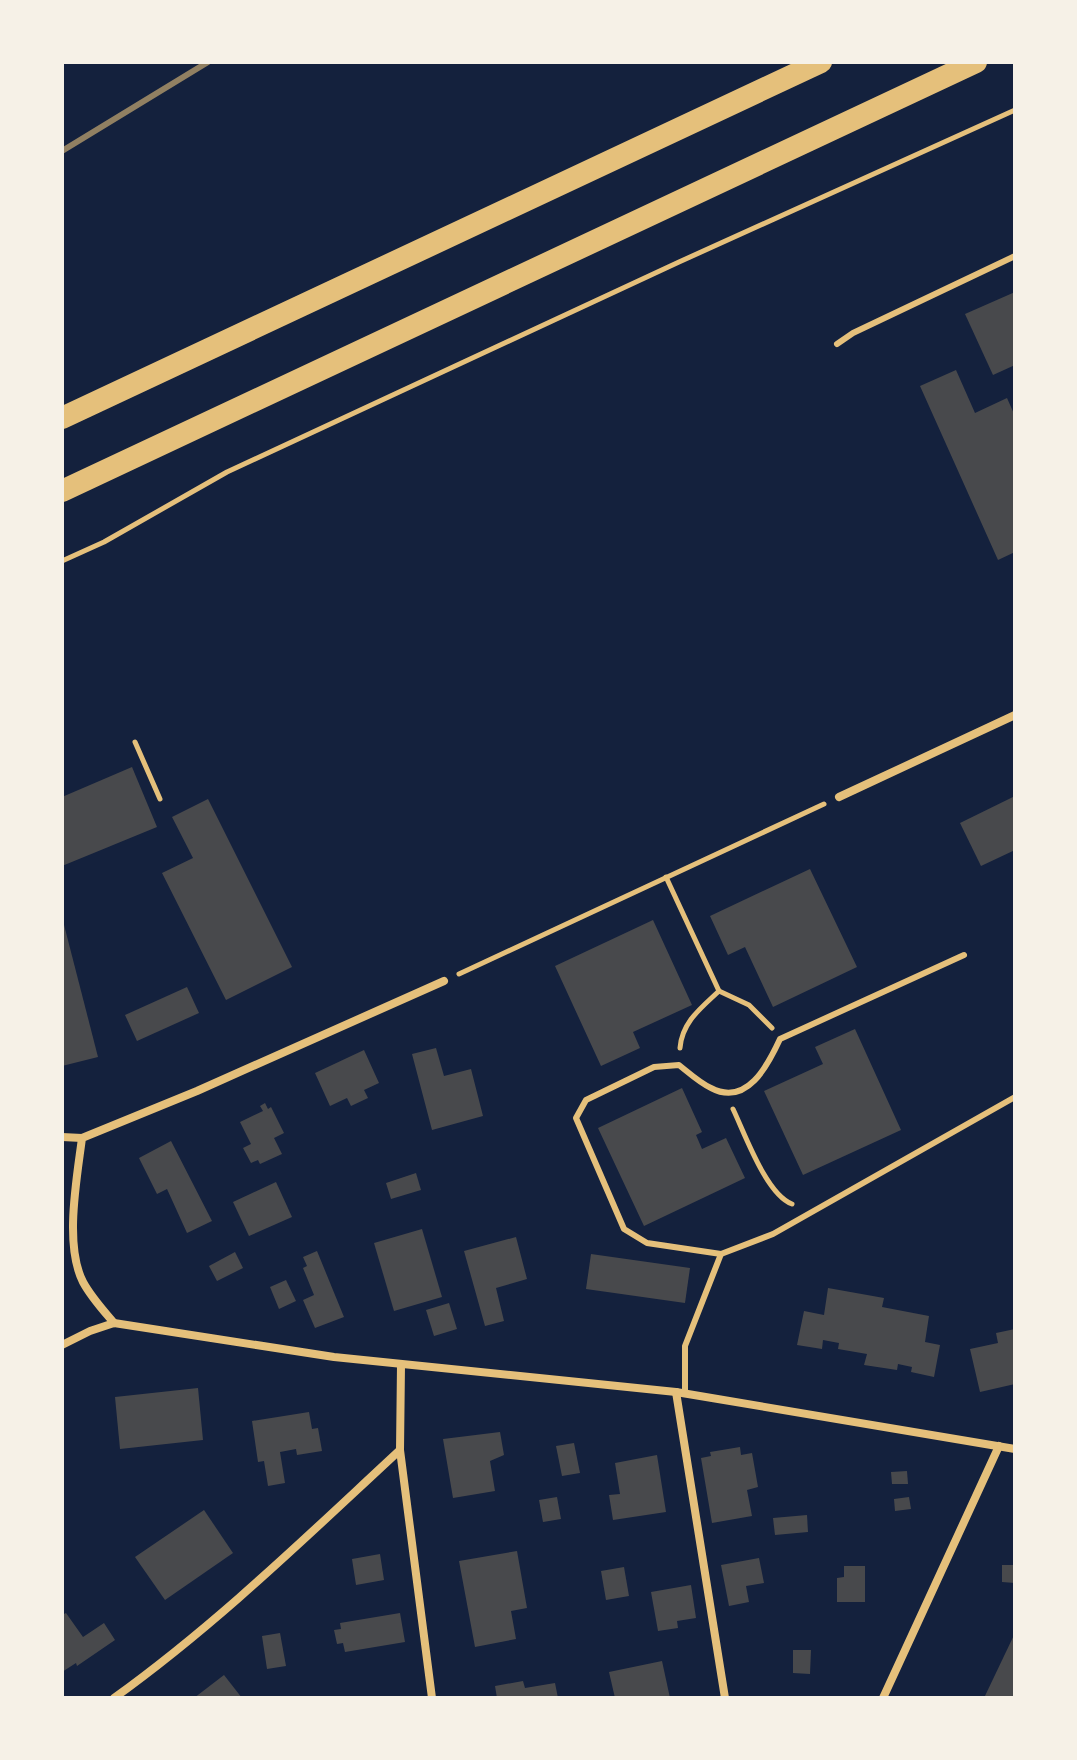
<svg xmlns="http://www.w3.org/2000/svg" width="1077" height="1760" font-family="'Golos Text',sans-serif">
  <rect width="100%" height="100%" fill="#14213d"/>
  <g fill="#48494c">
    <polygon points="1015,292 1015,365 993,375 965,314"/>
    <polygon points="956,370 975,413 1007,398 1015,416 1015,552 998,560 920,386"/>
    <polygon points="132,767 157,827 62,866 62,797"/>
    <polygon points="1015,796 1015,850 981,866 960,823"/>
    <polygon points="208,799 292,967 226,1000 162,873 193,858 172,817"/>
    <polygon points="810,869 857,967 773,1007 745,947 728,955 710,916"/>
    <polygon points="62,917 98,1057 62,1066"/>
    <polygon points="653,920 692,1005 633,1032 640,1048 601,1066 555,966"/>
    <polygon points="187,987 199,1013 137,1041 125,1015"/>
    <polygon points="855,1029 901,1130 803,1175 764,1091 823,1064 815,1047"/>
    <polygon points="436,1048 444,1076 471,1069 483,1116 432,1130 412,1054"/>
    <polygon points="364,1050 379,1083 364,1090 368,1098 351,1106 347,1098 330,1106 315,1073"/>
    <polygon points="682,1088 702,1132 696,1135 702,1149 726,1138 745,1178 644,1226 598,1128"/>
    <polygon points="265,1103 268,1109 271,1107 284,1133 274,1138 282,1154 260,1164 258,1160 251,1163 243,1148 251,1144 240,1122 263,1111 260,1106"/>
    <polygon points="171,1141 212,1221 187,1233 167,1189 157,1194 139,1158"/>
    <polygon points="416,1173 421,1190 391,1199 386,1183"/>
    <polygon points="276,1182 292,1217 249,1236 233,1202"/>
    <polygon points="422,1229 442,1297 394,1311 374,1243"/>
    <polygon points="516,1237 527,1279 496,1288 504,1321 485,1326 464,1251"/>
    <polygon points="317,1251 344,1317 315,1328 303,1300 314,1295 303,1268 307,1266 303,1257"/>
    <polygon points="235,1252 243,1268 217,1281 209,1266"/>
    <polygon points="591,1254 690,1268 685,1303 586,1289"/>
    <polygon points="286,1280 296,1301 279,1309 270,1287"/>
    <polygon points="828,1288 884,1298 882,1307 929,1316 925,1342 940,1345 934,1377 911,1372 912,1367 898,1364 897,1370 864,1365 867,1354 838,1349 839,1343 823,1340 822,1349 797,1345 804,1311 824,1315"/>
    <polygon points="449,1303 457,1329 434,1336 426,1310"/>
    <polygon points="1015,1329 1015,1384 980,1392 970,1349 998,1343 996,1333"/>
    <polygon points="198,1388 203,1440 120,1449 115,1397"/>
    <polygon points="309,1412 312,1429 318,1428 322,1451 297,1455 296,1449 280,1452 285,1483 268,1486 264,1461 258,1462 252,1421"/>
    <polygon points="500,1432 504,1455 490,1461 495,1491 453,1498 443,1439"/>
    <polygon points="574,1443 580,1473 562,1476 556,1446"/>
    <polygon points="740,1447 741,1455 752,1453 758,1487 747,1490 752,1516 712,1523 701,1458 711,1456 710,1452"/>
    <polygon points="657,1455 666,1512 613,1520 609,1495 620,1494 615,1463"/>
    <polygon points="907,1471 908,1484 892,1484 891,1472"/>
    <polygon points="557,1497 561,1519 543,1522 539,1500"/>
    <polygon points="909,1497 911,1509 895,1511 894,1499"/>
    <polygon points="204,1510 233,1553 165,1600 135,1557"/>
    <polygon points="807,1515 808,1532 775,1535 773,1518"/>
    <polygon points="517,1551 527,1608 511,1611 516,1639 475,1647 459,1561"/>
    <polygon points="380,1554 384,1580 356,1585 352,1559"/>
    <polygon points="759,1558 764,1583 746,1586 749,1602 729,1606 721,1565"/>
    <polygon points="1002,1565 1015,1565 1015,1583 1002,1582"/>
    <polygon points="844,1566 865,1566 865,1602 837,1602 837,1578 844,1577"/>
    <polygon points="624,1567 629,1596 606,1600 601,1571"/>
    <polygon points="691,1585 696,1618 677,1621 678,1628 658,1631 651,1592"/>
    <polygon points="66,1613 83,1637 104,1623 115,1640 77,1666 76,1663 62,1672 62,1615"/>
    <polygon points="400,1613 405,1642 345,1652 343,1643 337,1644 334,1630 341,1629 340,1623"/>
    <polygon points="280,1633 286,1666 267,1669 262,1636"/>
    <polygon points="1015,1633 1015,1698 984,1698"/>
    <polygon points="793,1650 811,1650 810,1674 793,1673"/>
    <polygon points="662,1661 670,1698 615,1698 609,1672"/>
    <polygon points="224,1675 242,1698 194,1698"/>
    <polygon points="523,1681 525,1688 555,1683 558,1698 497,1698 495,1686"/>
  </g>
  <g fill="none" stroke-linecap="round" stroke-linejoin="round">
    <g stroke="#e5c07b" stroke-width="5">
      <polyline points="62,561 104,542 227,472 679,262 1015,110"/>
      <polyline points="135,742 160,799"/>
      <polyline points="666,877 719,991 749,1005 772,1028"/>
      <polyline points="459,974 824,804"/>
      <path d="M680,1048c2,-26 21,-40 39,-57"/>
      <path d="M733,1109c12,25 33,85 59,95"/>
    </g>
    <g stroke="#e5c07b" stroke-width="6">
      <polyline points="837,344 853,333 1015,256"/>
      <path d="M721,1254l-74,-11 -23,-14 -48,-111 10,-18 68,-33 25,-2c10,8 21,18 32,23 36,19 57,-23 69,-49l184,-84"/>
      <polyline points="685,1393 685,1346 721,1254 773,1234 1015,1097"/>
    </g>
    <g stroke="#e5c07b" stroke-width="8">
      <polyline points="839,797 1015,715"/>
      <polyline points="62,1137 82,1138"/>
      <path d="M114,1323c-11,-13 -23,-26 -31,-41 -19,-37 -6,-104 -1,-144l115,-47 247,-110"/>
      <polyline points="62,1345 90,1331 114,1323 334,1357 676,1392 1015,1449"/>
      <polyline points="676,1392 725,1698"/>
      <polyline points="400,1450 432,1698"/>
      <path d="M114,1698c103,-74 193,-162 286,-248l1,-85"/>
      <polyline points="883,1698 999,1446"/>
    </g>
    <g stroke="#e5c07b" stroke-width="22">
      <polyline points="62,418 821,62"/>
      <polyline points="62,491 976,62"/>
    </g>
    <polyline stroke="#918062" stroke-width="6" points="62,151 208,62"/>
  </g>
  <rect width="1077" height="1760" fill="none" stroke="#f6f1e7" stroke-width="128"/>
</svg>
